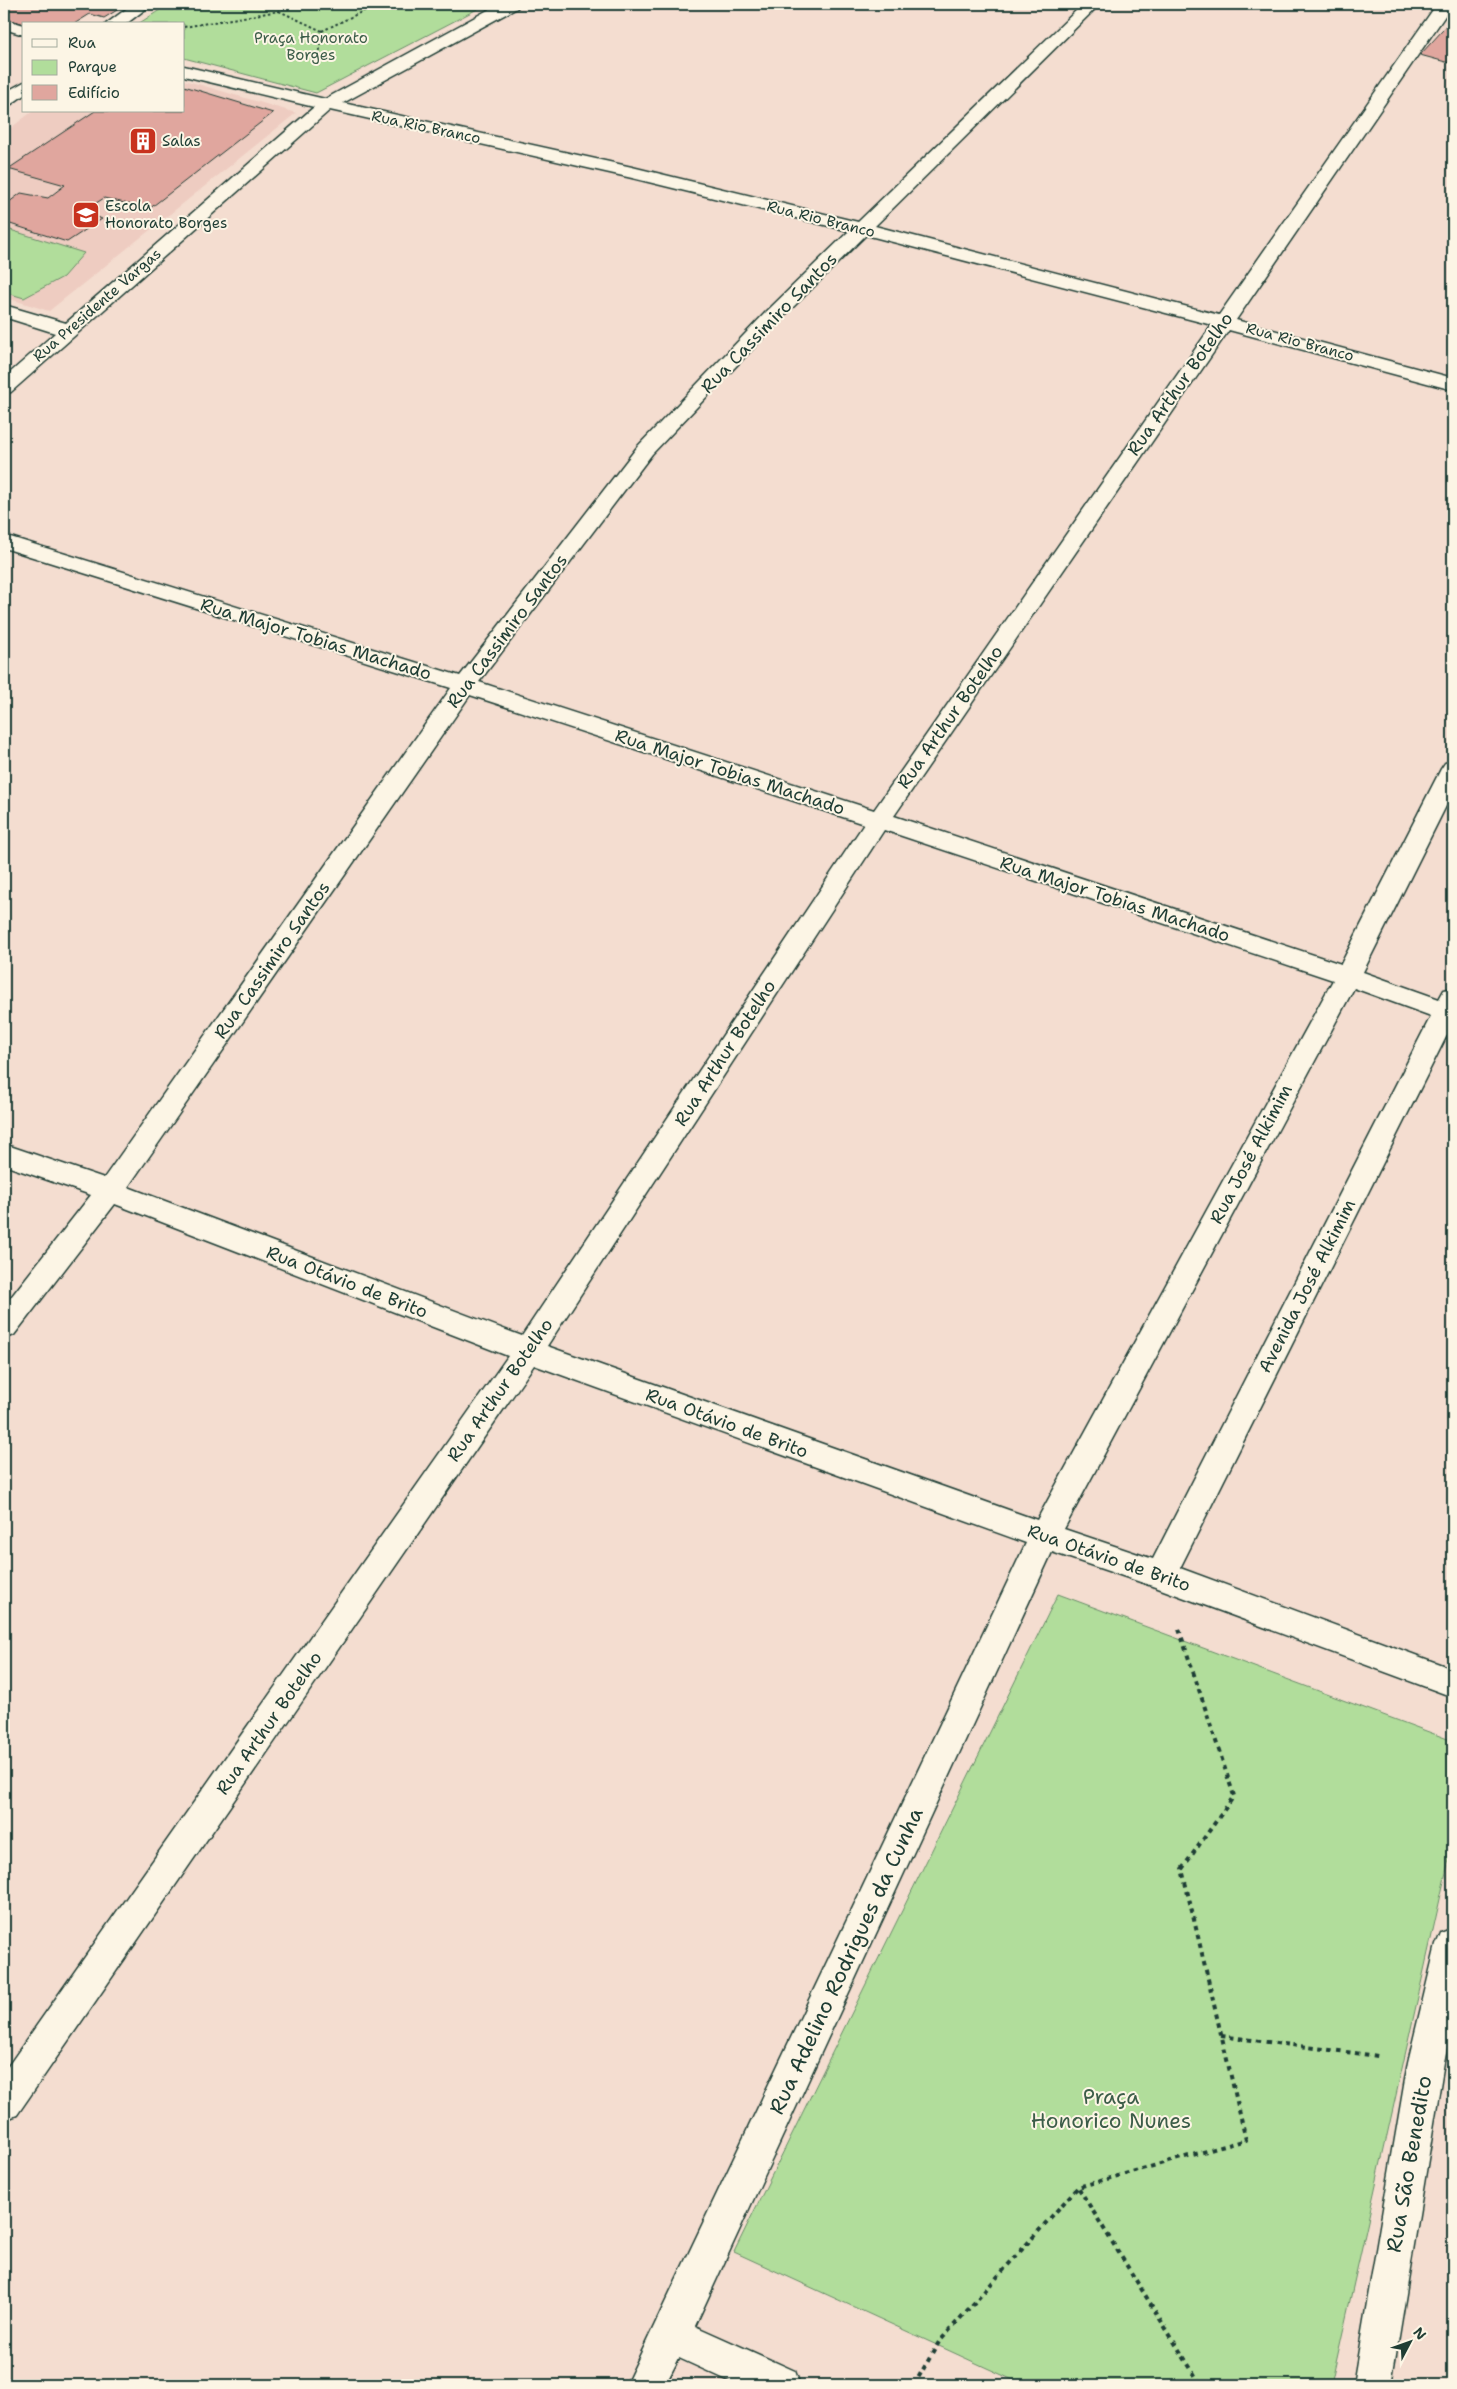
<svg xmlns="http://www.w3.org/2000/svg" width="1457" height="2389" font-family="'Shantell Sans',sans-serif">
  <rect width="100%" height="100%" fill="#f4ddd0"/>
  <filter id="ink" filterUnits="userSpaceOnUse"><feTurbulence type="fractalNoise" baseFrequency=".02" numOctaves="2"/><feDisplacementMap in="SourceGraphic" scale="10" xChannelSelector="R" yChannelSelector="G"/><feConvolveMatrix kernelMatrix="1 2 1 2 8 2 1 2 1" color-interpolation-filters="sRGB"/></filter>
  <g filter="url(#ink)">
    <polygon fill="#eeccc1" points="184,80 296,113 49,311 4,297 4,133 33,111 184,111"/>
    <g fill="#b1dd9b" stroke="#688d68">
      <polygon points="169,4 487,4 316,93 184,58 184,24 138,24"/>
      <polygon points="4,228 84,253 63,277 24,298 4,292"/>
      <polygon points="1058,1594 1453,1741 1453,1841 1331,2385 1024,2385 734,2252"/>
    </g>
    <g fill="#e0a69e" stroke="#1f3d34">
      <polygon points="4,4 64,4 80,9 87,4 127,4 104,18 90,14 74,24 24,24 4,18"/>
      <polygon points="1453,19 1453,64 1420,55"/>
      <polygon points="184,86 273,113 149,209 104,198 84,211 102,219 67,242 4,222 4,206 21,193 48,198 65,185 8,169 95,111 184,111"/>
    </g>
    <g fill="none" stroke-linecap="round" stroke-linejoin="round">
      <g stroke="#1f3d34" stroke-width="3">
        <g id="street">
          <polygon points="133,4 152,4 126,24 106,24"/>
          <path d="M499,4h20l-2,4 -174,95 289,64 226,55 225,-218h17l-225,222 344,89 218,-311h16l-217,316 217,58v12l-224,-60 -335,486 447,148 100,-195 4,-6 8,-2v31l-90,180 76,27 5,-9 9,-2v35l-273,545 273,101v28l-295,-109 -106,-36 -357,774 100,45 5,14h-62l-59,-27 -14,27h-39l400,-842 -492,-178 -517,750 -13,5v-48l504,-716 -393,-152 -101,131 -10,4v-33l87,-111 -87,-30v-21l100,34 347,-490 -447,-140v-13l456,141 178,-230 128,-134 83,-81 -217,-53 -302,-68 -319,282 -7,2v-16l51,-45 -51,-16v-12l62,18 248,-216 -130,-31v-10l141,33zM866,235l346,90 -338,485 -395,-128 173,-228 128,-134zM470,695l394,129 -342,512 -394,-149zM884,830l449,150 -296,540 -490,-174zM1354,988l77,28 -278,543 -89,-30z"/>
          <polygon points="4,19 24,25 24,35 4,29"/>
          <polygon points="24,82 24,95 10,105 4,106 4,93"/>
          <polygon points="1453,1928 1453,2020 1444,2062 1391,2385 1353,2385 1408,2062 1436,1945 1441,1933"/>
        </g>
      </g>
      <g stroke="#1f3d34" stroke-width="2" stroke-dasharray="2.5 2.5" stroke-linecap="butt">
        <polyline points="279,11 322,31 318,66"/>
        <polyline points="184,27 279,11 289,4"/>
        <polyline points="322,31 378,4"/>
      </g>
      <g stroke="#1f3d34" stroke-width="4" stroke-dasharray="4.5 4.5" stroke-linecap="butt">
        <polyline points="1179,1629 1234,1796 1182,1869 1246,2140 1078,2187 1201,2385"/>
        <polyline points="1221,2036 1378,2056"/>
        <polyline points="914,2385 939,2342 1078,2187"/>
      </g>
      <use href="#street" fill="#fcf5e5" fill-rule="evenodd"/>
    </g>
  </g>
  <defs>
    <g id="building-square" transform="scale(1.4375)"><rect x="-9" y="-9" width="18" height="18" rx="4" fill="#c8321e" stroke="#fcf5e5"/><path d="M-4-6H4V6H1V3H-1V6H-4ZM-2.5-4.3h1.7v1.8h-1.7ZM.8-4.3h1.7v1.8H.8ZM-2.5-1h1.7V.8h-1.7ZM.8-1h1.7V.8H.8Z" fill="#fff"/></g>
    <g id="school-square" transform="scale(1.4375)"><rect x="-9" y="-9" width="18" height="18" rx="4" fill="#c8321e" stroke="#fcf5e5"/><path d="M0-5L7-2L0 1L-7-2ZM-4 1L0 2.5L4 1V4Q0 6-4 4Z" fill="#fff"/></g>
  </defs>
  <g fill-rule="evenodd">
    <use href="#building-square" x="143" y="141"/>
    <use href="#school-square" x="86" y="215"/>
  </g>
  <g text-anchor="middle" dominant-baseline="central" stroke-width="4" stroke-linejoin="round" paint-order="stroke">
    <g font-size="15" fill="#3c5d49" stroke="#fcf5e5">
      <text x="311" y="38">Praça Honorato<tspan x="311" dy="17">Borges</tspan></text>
    </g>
    <g font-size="15" fill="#1f3d34" stroke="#fcf5e5">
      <text transform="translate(426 127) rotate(12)">Rua Rio Branco</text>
      <text transform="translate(821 219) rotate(14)">Rua Rio Branco</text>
      <text transform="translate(97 305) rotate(-41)">Rua Presidente Vargas</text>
      <text transform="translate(1300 342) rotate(15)">Rua Rio Branco</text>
    </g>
    <g font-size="15" fill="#1f3d34" stroke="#fcf5e5" text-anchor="start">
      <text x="162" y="141">Salas</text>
      <text x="105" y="206">Escola<tspan x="105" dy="17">Honorato Borges</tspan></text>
    </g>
    <g font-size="18" fill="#1f3d34" stroke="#fcf5e5">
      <text transform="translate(769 323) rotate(-46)">Rua Cassimiro Santos</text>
      <text transform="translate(1180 384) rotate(-55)">Rua Arthur Botelho</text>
      <text transform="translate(507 631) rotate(-53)">Rua Cassimiro Santos</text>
      <text transform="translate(316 639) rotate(17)">Rua Major Tobias Machado</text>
      <text transform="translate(950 717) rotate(-55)">Rua Arthur Botelho</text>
      <text transform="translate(730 772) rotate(18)">Rua Major Tobias Machado</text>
      <text transform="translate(1115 899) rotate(18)">Rua Major Tobias Machado</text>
      <text transform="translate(272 960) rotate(-55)">Rua Cassimiro Santos</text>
      <text transform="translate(725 1053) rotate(-57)">Rua Arthur Botelho</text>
      <text transform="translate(1251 1154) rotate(-62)">Rua José Alkimim</text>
      <text transform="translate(347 1282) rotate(21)">Rua Otávio de Brito</text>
      <text transform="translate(1307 1286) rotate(-63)">Avenida José Alkimim</text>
      <text transform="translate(500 1390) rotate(-55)">Rua Arthur Botelho</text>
      <text transform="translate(727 1423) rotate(20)">Rua Otávio de Brito</text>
      <text transform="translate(1109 1558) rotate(19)">Rua Otávio de Brito</text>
      <text transform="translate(269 1723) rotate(-55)">Rua Arthur Botelho</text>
    </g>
    <g font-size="21" fill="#1f3d34" stroke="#fcf5e5">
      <text transform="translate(846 1961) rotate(-65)">Rua Adelino Rodrigues da Cunha</text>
      <text transform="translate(1409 2164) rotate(-80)">Rua São Benedito</text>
    </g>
    <g font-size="21" fill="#3c5d49" stroke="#fcf5e5">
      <text x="1111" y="2097">Praça<tspan x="1111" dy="24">Honorico Nunes</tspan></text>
    </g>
  </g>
  <rect width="1457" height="2389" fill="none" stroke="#fcf5e5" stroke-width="20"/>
  <rect x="10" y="10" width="1437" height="2369" fill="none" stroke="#1f3d34" stroke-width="2" filter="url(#ink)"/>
  <rect x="22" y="22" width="162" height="90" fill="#fcf5e5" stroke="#a4ab9e"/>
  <rect x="32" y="39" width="25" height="8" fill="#fcf5e5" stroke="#a4ab9e"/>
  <text x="68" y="48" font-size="15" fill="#1f3d34">Rua</text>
  <rect x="32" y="60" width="25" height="15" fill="#b1dd9b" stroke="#a4ab9e"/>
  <text x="68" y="72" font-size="15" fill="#1f3d34">Parque</text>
  <rect x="32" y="85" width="25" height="15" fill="#e0a69e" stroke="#a4ab9e"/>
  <text x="68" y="98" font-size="15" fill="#1f3d34">Edifício</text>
  <g transform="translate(1410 2342) rotate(49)" stroke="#fcf5e5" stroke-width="4" paint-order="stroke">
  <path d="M0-4L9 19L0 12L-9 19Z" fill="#1f3d34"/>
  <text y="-8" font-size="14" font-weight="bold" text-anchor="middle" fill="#1f3d34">N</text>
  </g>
</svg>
